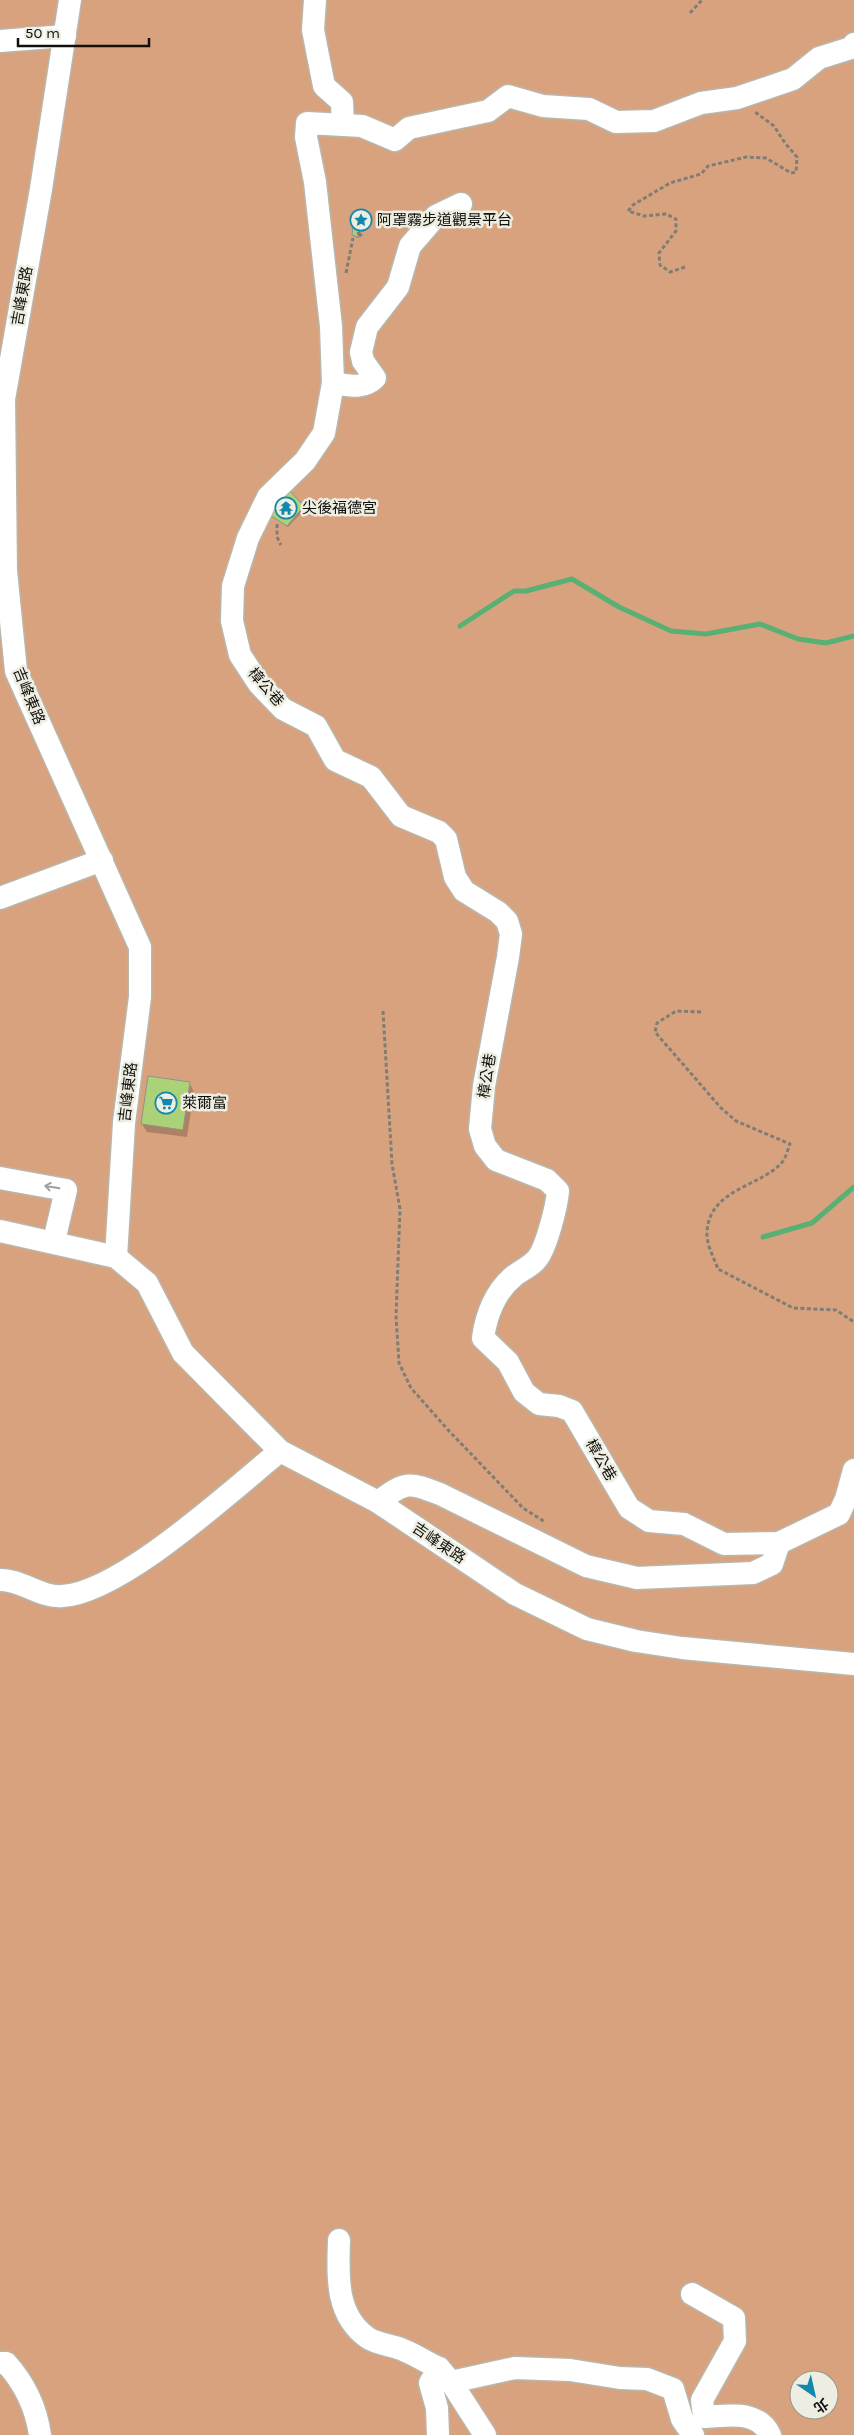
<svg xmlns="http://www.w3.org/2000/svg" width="854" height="2435" font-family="Karla,'Noto Sans TC',sans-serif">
  <rect width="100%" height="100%" fill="#e1e0d5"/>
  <path fill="#d9a27e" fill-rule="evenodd" d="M0,0h854v2435h-854zM799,2380h30v30h-30z"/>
  <g fill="#0003">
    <polygon points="365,215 364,232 360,231 359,238 355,237 353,235"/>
    <polygon points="288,491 305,509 288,527 270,515"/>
    <polygon points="190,1084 194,1092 187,1137 147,1132 142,1124"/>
  </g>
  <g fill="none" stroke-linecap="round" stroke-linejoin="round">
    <g stroke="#58b074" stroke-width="5">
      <polyline points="460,626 514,591 526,591 572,579 619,607 671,631 706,634 760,624 798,639 826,643 854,636"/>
      <polyline points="763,1237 812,1223 854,1187"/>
    </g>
  </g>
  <g fill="#acd278" stroke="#8e9389">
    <polygon points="361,210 366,214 364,230 360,229 358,237 352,235 355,213 360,214"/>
    <polygon points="288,489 304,506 287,526 267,513"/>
    <polygon points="148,1076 190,1082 183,1130 141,1124"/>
  </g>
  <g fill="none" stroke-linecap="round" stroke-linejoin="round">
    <g stroke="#b8b7ac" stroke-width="25">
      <g id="minor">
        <polyline points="70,0 41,189 4,399 6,571 16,671 140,947 140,997 124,1123 116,1257"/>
        <polyline points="315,0 313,30 324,86 342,102 343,125"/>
        <polyline points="0,41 65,36"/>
        <path d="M854,44l-3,4 -32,10 -26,21 -56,19 -36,5 -47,18 -38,1 -27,-13 -46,-3 -35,-10 -20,15 -79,17 -14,12 -33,-14 -55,-3 -1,14 9,45 16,144 2,57 -9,50 -19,28 -37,36 -20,41 -15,48 -1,35 8,34 19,29 24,25 33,17 19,34 36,17 30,39 38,16 7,7 9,38 9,14 34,21 9,9 4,13 -3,23 -24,129 -4,43 5,17 11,14 51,20 11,11c-1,14 -12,59 -22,69 -6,7 -16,11 -22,16 -19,15 -28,40 -31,62l25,24 16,30 15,12 20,2 13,5 57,97 20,13 35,3 40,20 55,-1 60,-29 7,-15 8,-29"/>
        <path d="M333,383c15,2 30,7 42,-5l-12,-17 -2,-9 6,-25 31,-40 12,-41 26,-30 25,-12"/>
        <polyline points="0,898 102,860"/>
        <polyline points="0,1178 66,1190 54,1241"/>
        <polyline points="0,1231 116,1257 147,1283 183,1353 280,1451 378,1502 515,1594 587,1629 636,1641 682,1648 854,1664"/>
        <path d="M378,1502c28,-21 30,-20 62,-8l146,72 51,12 116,-5 19,-9 7,-21"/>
        <path d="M0,1580c21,-1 40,18 62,16 59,-3 170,-106 218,-145"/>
        <path d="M339,2240c-1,36 -4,75 29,98 9,6 23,7 33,11 13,5 25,13 38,19"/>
        <path d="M692,2294l42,24 1,23 -33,59 2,17c23,-1 54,-8 66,18"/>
        <path d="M0,2363h6c19,21 30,44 34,72"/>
        <polyline points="451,2382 515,2368 570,2370 620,2378 647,2379 673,2389 682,2419 693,2435"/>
        <polyline points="438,2435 437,2408 430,2383 439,2368 451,2382 485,2435"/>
      </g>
    </g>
    <g stroke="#7f7e76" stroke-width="3" stroke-dasharray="4 2.5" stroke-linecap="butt">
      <polyline points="690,13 702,0"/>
      <polyline points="357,234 361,232 361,235 359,236"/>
      <polyline points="685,267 670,272 660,265 659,253 676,231 676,219 666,214 644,216 628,211 633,205 670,183 701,174 708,166 746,157 766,158 791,173 796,172 797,157 785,143 774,126 755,112"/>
      <polyline points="346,273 353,238"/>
      <polyline points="277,524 277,537 281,545"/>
      <polyline points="383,1011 392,1164 400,1209 396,1316 399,1363 411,1388 449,1431 523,1508 545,1522"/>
      <path d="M701,1012l-25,-1 -19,12 -2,9 66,76 15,13 54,23c-2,5 -4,13 -7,17 -19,25 -74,27 -76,71 -1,12 7,26 11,37l75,39 43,2 18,12"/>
    </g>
    <use href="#minor" stroke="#fff" stroke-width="22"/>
  </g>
  <defs><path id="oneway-shaft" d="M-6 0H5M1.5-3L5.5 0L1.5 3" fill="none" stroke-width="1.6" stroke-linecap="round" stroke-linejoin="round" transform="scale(1.25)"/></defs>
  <use stroke="#a09f9e" href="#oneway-shaft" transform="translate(52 1187) rotate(-170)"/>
  <defs>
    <g id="sight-ring" transform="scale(1.125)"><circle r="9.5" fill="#eeede2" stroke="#1089ac" stroke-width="1.5"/><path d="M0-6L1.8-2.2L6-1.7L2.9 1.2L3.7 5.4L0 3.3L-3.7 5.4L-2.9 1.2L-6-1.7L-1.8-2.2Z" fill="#1089ac"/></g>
    <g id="temple-ring" transform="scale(1.125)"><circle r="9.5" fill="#eeede2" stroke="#1089ac" stroke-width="1.5"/><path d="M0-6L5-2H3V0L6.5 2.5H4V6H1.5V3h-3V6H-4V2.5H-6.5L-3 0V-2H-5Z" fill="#1089ac"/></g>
    <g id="supermarket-ring" transform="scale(1.125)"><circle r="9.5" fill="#eeede2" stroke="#1089ac" stroke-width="1.5"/><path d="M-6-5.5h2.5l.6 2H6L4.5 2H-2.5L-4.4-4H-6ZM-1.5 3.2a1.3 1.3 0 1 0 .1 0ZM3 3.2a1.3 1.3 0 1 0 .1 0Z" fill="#1089ac"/></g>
  </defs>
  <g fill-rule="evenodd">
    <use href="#sight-ring" x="361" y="220"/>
    <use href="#temple-ring" x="286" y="508"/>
    <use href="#supermarket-ring" x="166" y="1103"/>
  </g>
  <g text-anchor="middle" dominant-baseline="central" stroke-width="5" stroke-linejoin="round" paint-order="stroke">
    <g font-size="15" fill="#11100c" stroke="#eeede2" text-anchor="start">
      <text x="377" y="220">阿罩霧步道觀景平台</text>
      <text x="302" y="508">尖後福德宮</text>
      <text x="182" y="1103">萊爾富</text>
    </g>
    <g font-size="15" fill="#11100c" stroke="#eeede2">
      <text transform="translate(22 296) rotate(-80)">吉峰東路</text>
      <text transform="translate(266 687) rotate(49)">樟公巷</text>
      <text transform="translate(29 696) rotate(68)">吉峰東路</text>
      <text transform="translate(487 1076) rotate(-81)">樟公巷</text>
      <text transform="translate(128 1092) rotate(-83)">吉峰東路</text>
      <text transform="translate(601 1460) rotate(60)">樟公巷</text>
      <text transform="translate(439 1543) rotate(34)">吉峰東路</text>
    </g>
  </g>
  <g transform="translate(814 2395) rotate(146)"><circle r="24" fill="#eeede2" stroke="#96958c"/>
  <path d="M0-4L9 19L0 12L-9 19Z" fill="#1089ac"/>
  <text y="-8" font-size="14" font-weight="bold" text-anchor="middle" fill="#11100c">北</text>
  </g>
  <path d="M18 38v8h131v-8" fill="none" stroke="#11100c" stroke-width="2.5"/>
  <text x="25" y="38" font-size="15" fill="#11100c" stroke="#eeede2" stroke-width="4" paint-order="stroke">50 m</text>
</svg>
